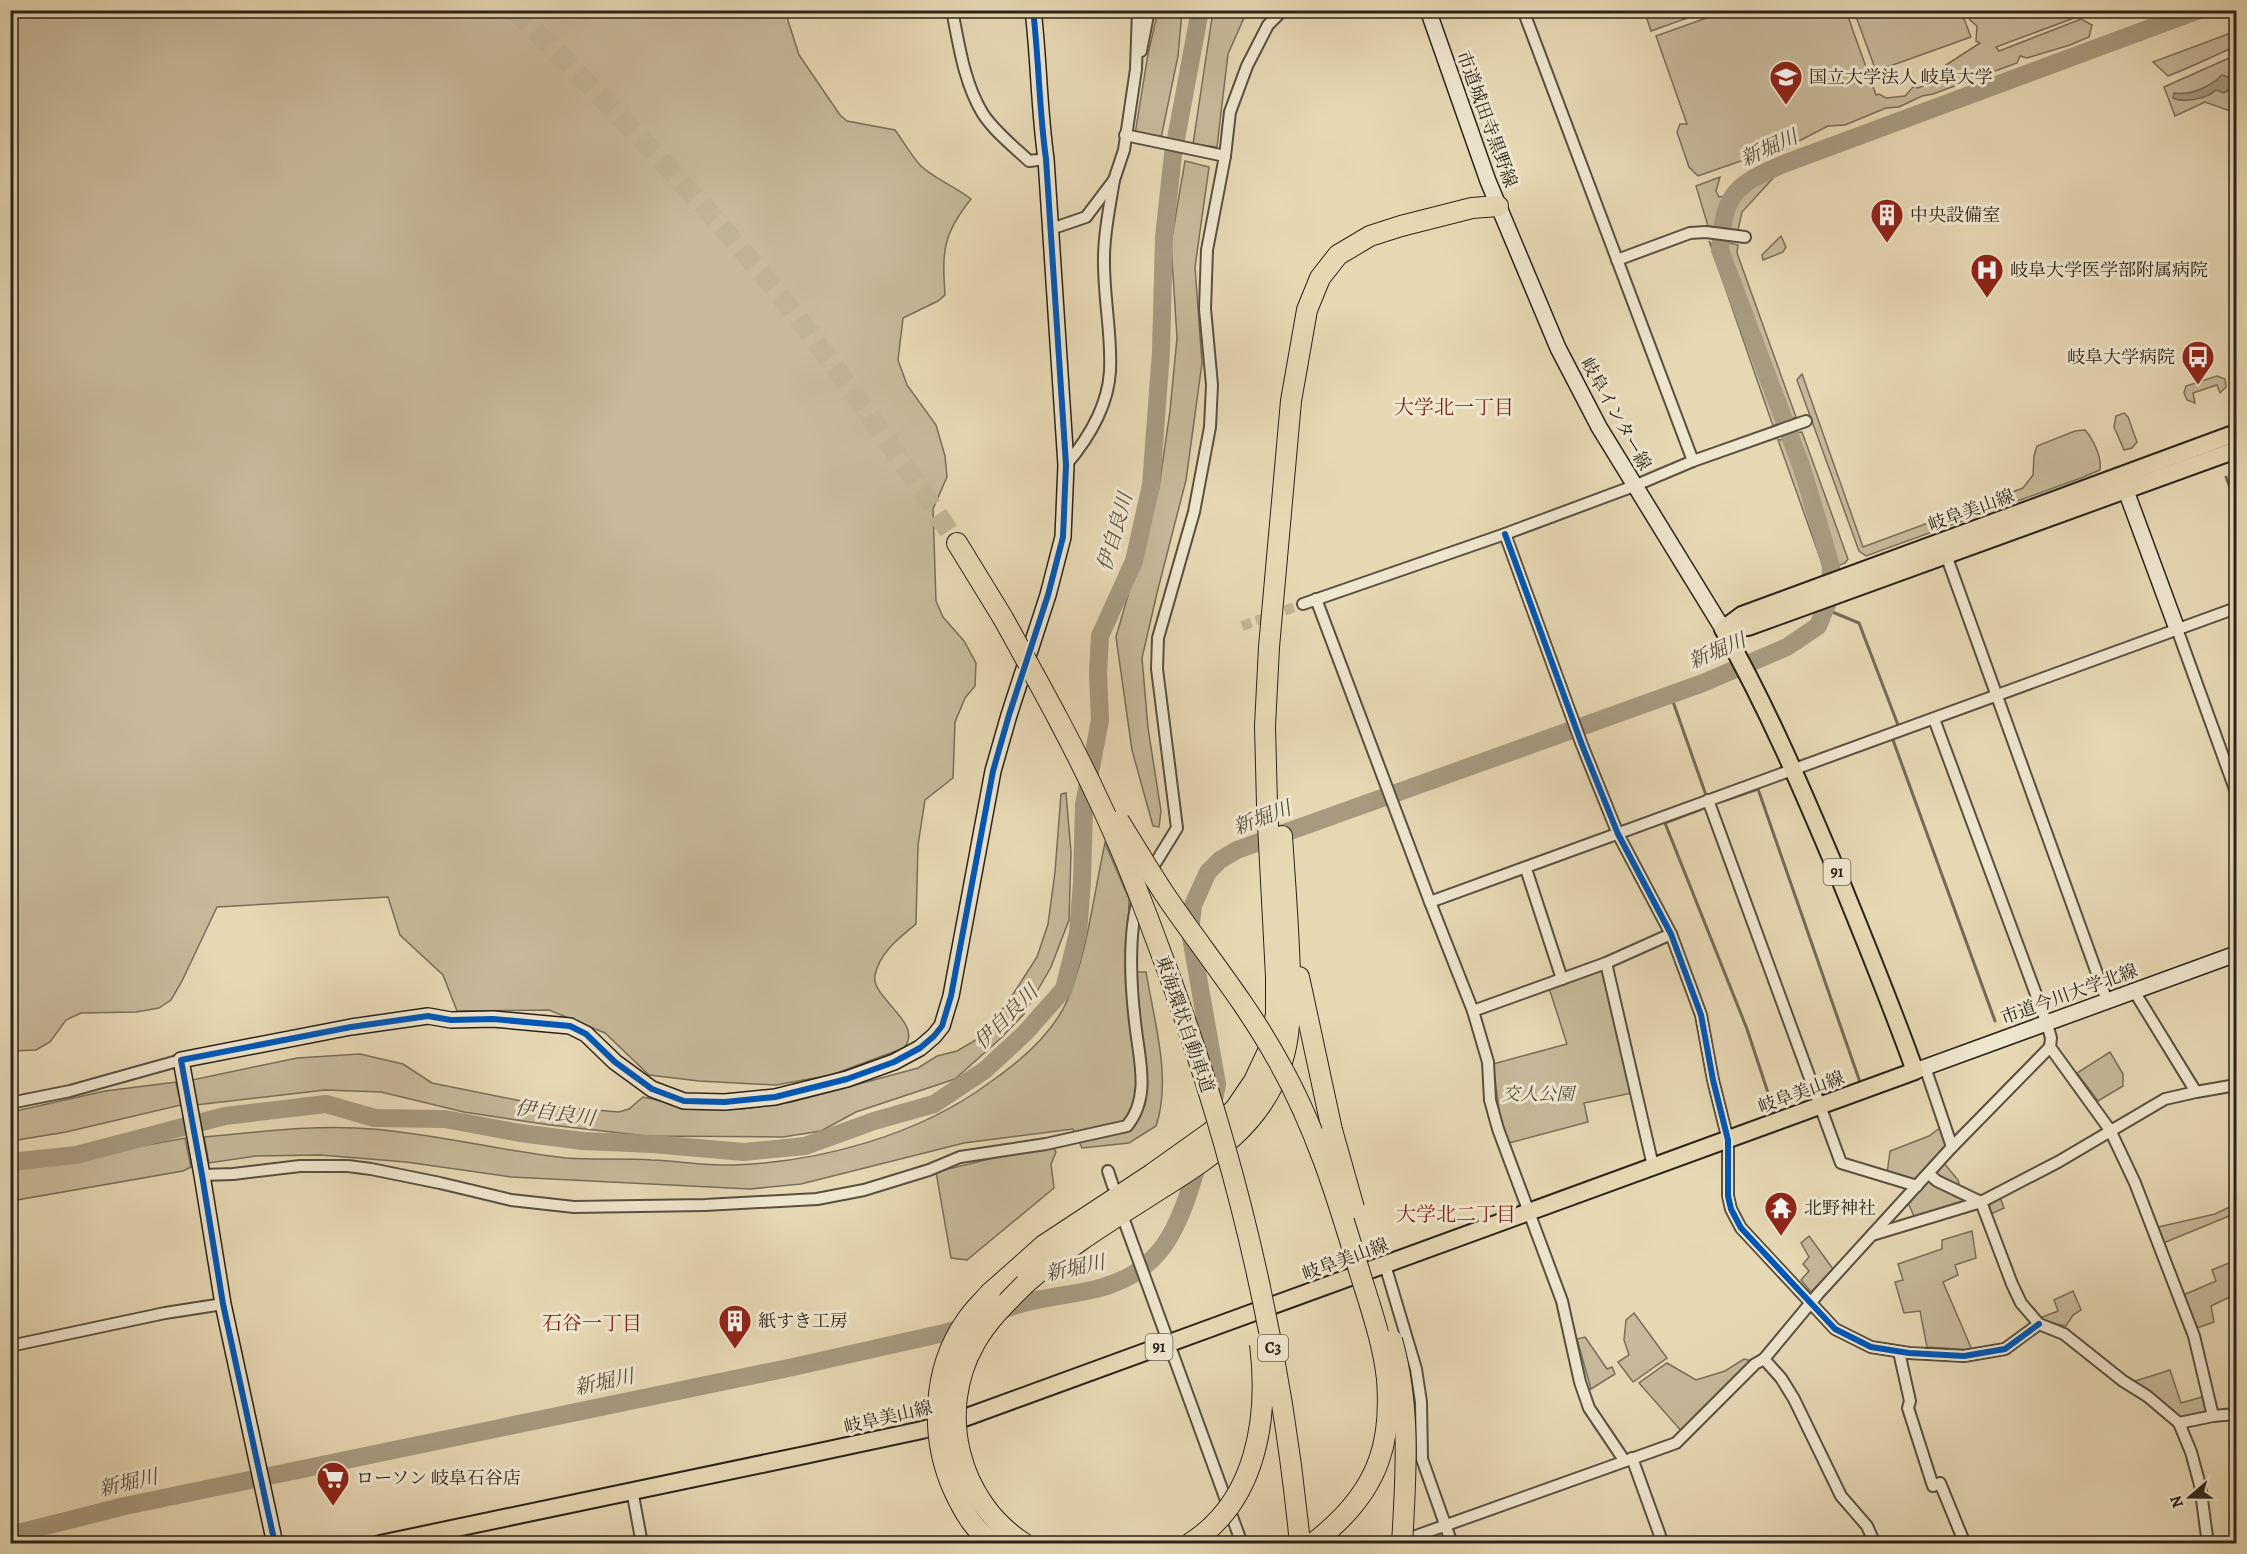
<svg xmlns="http://www.w3.org/2000/svg" width="2247" height="1554" font-family="Alegreya,'Noto Serif JP',serif">
  <rect width="100%" height="100%" fill="#e7d8b4"/>
  <filter id="stains"><feTurbulence type="fractalNoise" baseFrequency=".00333" numOctaves="4"/><feColorMatrix values="0 0 0 0 .2 0 0 0 0 .09 0 0 0 0 .02 0 0 0 .5 -.17"/></filter>
  <radialGradient id="worn" r=".72"><stop offset=".6" stop-color="#630" stop-opacity="0"/><stop offset="1" stop-color="#630" stop-opacity=".3"/></radialGradient>
  <g fill="#c7b99a" stroke="#786e5a" stroke-width="1.5">
    <polygon points="1644,10 1707,10 1707,11 1651,31"/>
    <path d="M10,11h775l14,44 41,60 7,6 48,9c8,11 16,25 25,35 14,14 35,21 51,34 -28,35 -29,51 -26,96l-7,6 -35,17 -5,42 9,25 29,40 9,31 2,21 -14,32 3,92 7,16 21,24 12,22 -1,23 -10,12 -10,24 -2,56 -28,22 -7,45 -2,79c-17,14 -36,28 -41,51 -5,23 50,48 29,73l-73,27 -55,10 -77,-4 -50,-6 -44,-42 -56,-23 -92,1 -14,-36 -43,-40 -12,-38 -171,10 -35,74 -11,19 -12,8 -23,4 -55,1 -15,7 -16,22 -14,8 -25,1z"/>
    <polygon points="1158,11 1182,11 1178,56 1161,138 1135,134 1148,54"/>
    <polygon points="1213,11 1247,11 1228,54 1217,147 1193,144"/>
    <polygon points="1726,11 1846,11 1876,95 1879,94 1886,98 1905,96 1913,87 1918,88 1953,72 1946,65 1980,43 1976,41 1977,26 1970,20 1969,11 2093,11 1996,47 1999,51 2081,19 2092,25 2089,37 2070,45 2027,58 2020,56 2017,63 1933,94 1922,96 1899,107 1886,108 1845,125 1828,126 1801,140 1698,176 1689,167 1677,132 1680,124 1687,124 1656,36"/>
    <polygon points="1854,11 1961,11 1971,37 1876,71"/>
    <path d="M2236,31v15c-22,10 -45,21 -68,30l-15,-14z"/>
    <polygon points="2236,55 2236,113 2205,102 2175,116 2164,87"/>
    <polygon points="1185,161 1209,167 1195,267 1202,363 1186,480 1157,593 1142,658 1148,728 1161,811 1159,827 1153,826 1132,750 1116,637 1159,487 1170,411 1177,338 1171,243"/>
    <polygon points="1768,170 1775,176 1742,212 1738,230 1708,226 1696,186 1720,177 1716,191 1719,197 1743,193"/>
    <polygon points="1781,236 1786,247 1783,252 1763,260 1762,255"/>
    <polygon points="1709,241 1718,254 1781,422 1773,426"/>
    <polygon points="1725,242 1738,245 1737,253 1796,417 1788,420 1724,250"/>
    <path d="M1802,374l61,173 160,-59 10,-13 1,-19 3,-10 38,-15 10,-1c8,9 17,27 15,40l-19,8 -215,78 -7,-5 -62,-171z"/>
    <polygon points="2217,376 2225,379 2226,387 2220,393 2217,385 2193,393 2195,403 2187,400 2184,393 2186,386"/>
    <polygon points="2124,413 2128,417 2137,442 2132,448 2124,450 2114,427 2116,416"/>
    <polygon points="1802,432 1848,559 1845,563 1835,567 1794,433"/>
    <polygon points="1788,439 1830,567 1824,569 1778,440"/>
    <polygon points="1066,793 1071,852 1069,920 1051,967 1024,1014 1001,1038 955,1079 856,1112 821,1131 783,1137 647,1136 550,1125 464,1112 381,1092 325,1090 196,1105 192,1080 297,1058 360,1054 403,1064 432,1083 546,1106 619,1112 629,1109 643,1097 693,1108 743,1109 792,1102 918,1068 937,1056 957,1051 981,1037 1008,1002 1037,957 1048,924 1055,872 1061,794"/>
    <path d="M1105,843l24,56 -1,56 -3,17h21c8,48 26,108 10,154l-27,17 -47,5 -9,-19 -109,14 -163,41 -51,5 -239,-12 -105,-15 -86,-7 -64,1 -47,7 -5,-26c56,-5 112,-13 168,-8 65,5 129,22 194,29 28,2 58,0 86,2 27,1 55,6 82,5 86,-3 185,-30 255,-82 29,-20 63,-48 78,-82 20,-46 27,-108 38,-158z"/>
    <polygon points="1604,969 1632,1093 1584,1103 1588,1122 1509,1143 1500,1117 1493,1064 1567,1044 1549,988"/>
    <polygon points="2110,1052 2123,1074 2123,1086 2098,1101 2077,1073"/>
    <polygon points="176,1082 181,1105 66,1132 11,1141 11,1112 105,1091"/>
    <polygon points="1941,1127 1946,1150 1914,1182 1887,1174 1890,1151 1929,1136"/>
    <polygon points="185,1138 191,1167 183,1171 11,1201 11,1170"/>
    <polygon points="1051,1144 1056,1152 1051,1164 1054,1188 967,1260 951,1258 936,1172"/>
    <polygon points="1943,1162 1958,1180 1960,1187 1937,1177 1935,1170"/>
    <polygon points="1932,1180 1973,1200 1915,1218 1908,1203 1923,1182"/>
    <polygon points="2000,1197 2004,1208 1991,1214 1989,1203"/>
    <polygon points="2236,1204 2236,1218 2234,1214 2161,1244 2154,1228 2215,1214"/>
    <polygon points="1972,1231 1976,1258 1955,1265 1958,1275 1943,1282 1972,1350 1927,1347 1920,1311 1904,1313 1895,1282 1903,1280 1898,1264 1942,1249 1942,1240"/>
    <polygon points="1809,1236 1833,1269 1811,1292 1801,1280 1809,1271 1803,1264 1809,1257 1801,1243"/>
    <polygon points="2236,1260 2236,1294 2211,1306 2214,1322 2194,1329 2181,1296 2216,1281 2212,1270"/>
    <polygon points="2073,1291 2081,1310 2073,1315 2066,1326 2046,1322 2040,1318 2058,1311 2054,1300"/>
    <polygon points="1634,1313 1667,1358 1633,1382 1618,1362 1629,1355 1624,1340 1626,1320"/>
    <polygon points="1585,1337 1607,1369 1612,1367 1615,1374 1591,1389 1577,1339"/>
    <polygon points="1744,1359 1752,1361 1683,1433 1639,1383 1667,1363 1696,1380 1725,1371"/>
    <polygon points="2170,1370 2181,1403 2202,1397 2206,1412 2177,1419 2132,1382"/>
  </g>
  <path fill="#a79a7f" stroke="#756a56" stroke-width="1.5" d="M2236,74v8h-4l-3,8 -5,3 -8,-3c-9,9 -33,13 -43,8l1,-5c17,3 37,-7 48,-18l6,2z"/>
  <g fill="none" stroke-linecap="round" stroke-linejoin="round">
    <g stroke="#756a56" stroke-width="3">
      <polyline points="2226,477 2236,503"/>
      <polyline points="1825,609 1859,623 1898,725 1896,729"/>
      <polyline points="1670,693 1707,798"/>
      <polyline points="1894,735 1893,740 1995,1021"/>
      <polyline points="1723,801 1758,789 1861,1085"/>
      <polyline points="1704,808 1665,823 1747,1029 1775,1114"/>
    </g>
    <g stroke="#a79a7f" stroke-width="18">
      <path d="M1212,1109l5,-25 -27,-152 3,-27 15,-33 12,-12 17,-10 466,-167 84,-36 31,-21 12,-29 1,-31 -29,-98 -82,-218c4,-57 14,-65 66,-87l413,-153"/>
      <polyline points="10,1162 76,1155 225,1116 326,1104 375,1118 445,1119 520,1133 583,1141 653,1144 744,1152 805,1146 874,1121 934,1104 985,1070 1025,1033 1064,989 1078,933 1082,882 1084,805 1100,720 1098,673 1100,636 1134,561 1151,485 1161,352 1164,237 1173,155 1200,10"/>
      <path d="M998,1312c26,-12 56,-15 84,-20 83,-15 97,-65 118,-136"/>
      <polyline points="10,1535 125,1506 793,1367 944,1333 970,1325"/>
    </g>
    <polyline stroke="#c1b495" stroke-width="10" stroke-dasharray="10 5" stroke-linecap="butt" points="1242,626 1303,604"/>
    <path stroke="#c1b495" stroke-width="20" stroke-dasharray="20 10" stroke-linecap="butt" d="M514,10c81,79 160,161 234,247 77,90 143,189 209,286"/>
    <g stroke="#595040" stroke-width="14">
      <g id="street">
        <path d="M952,10c7,35 12,73 31,104 12,18 30,32 46,47l17,-2"/>
        <polyline points="1523,10 1693,461"/>
        <polyline points="1141,51 1149,10"/>
        <polyline points="1125,135 1225,156"/>
        <polyline points="1051,229 1086,217 1114,180 1124,150 1136,69 1138,10"/>
        <polyline points="1617,260 1690,233 1706,232 1745,237"/>
        <path d="M1066,465c22,-26 42,-58 44,-94 2,-38 -7,-76 -6,-114 0,-25 6,-52 10,-77"/>
        <polyline points="1505,534 1582,745 1618,834 1671,934 1701,1015 1713,1080 1728,1140 1728,1196 1731,1209 1741,1228 1835,1329 1871,1347 1909,1353 1964,1356 2005,1349 2039,1324"/>
        <polyline points="1946,555 2107,1001"/>
        <polyline points="1316,599 1430,902 1473,1011 1488,1062 1490,1100 1498,1129 1562,1301 1580,1382 1589,1408 1624,1460"/>
        <polyline points="1303,604 1505,534 1634,486 1693,461 1806,421"/>
        <polyline points="2177,629 2236,792"/>
        <polyline points="1934,719 2047,1024 2051,1038 2050,1047 2110,1130 2135,1183 2194,1336 2213,1416"/>
        <polyline points="1708,800 1841,1163 1917,1186"/>
        <polyline points="1526,869 1562,979"/>
        <polyline points="1148,875 1177,828 1157,669 1158,638 1194,512 1210,427 1212,385 1205,309 1207,250 1225,156 1230,112 1247,66 1268,25 1283,10"/>
        <polyline points="1430,902 2236,608"/>
        <polyline points="1606,963 1653,1166"/>
        <polyline points="2134,991 2196,1092"/>
        <polyline points="1473,1011 1606,963 1671,934"/>
        <polyline points="1925,1067 1952,1147"/>
        <polyline points="10,1103 70,1091 181,1060"/>
        <polyline points="1108,1171 1113,1186"/>
        <polyline points="1929,1174 1937,1181 1981,1202 2012,1284 2021,1303 2039,1324 2064,1334 2123,1381 2147,1396 2179,1423 2191,1452 2200,1485 2208,1544"/>
        <path d="M202,1175l31,-1 67,-8h48l23,3 69,14 71,17 63,7 131,-2 112,-6 47,-9 65,-20 31,-13 86,-13 81,-18c23,-28 13,-63 9,-96 -5,-38 -9,-97 3,-133"/>
        <polyline points="1125,1223 1242,1544"/>
        <polyline points="1872,1235 1981,1202 2058,1162 2165,1099 2196,1092 2236,1085"/>
        <polyline points="1385,1265 1416,1369 1421,1402 1422,1459 1452,1544"/>
        <polyline points="10,1346 165,1313 223,1304"/>
        <polyline points="1899,1352 1910,1401 1908,1408 1933,1486 1940,1483 1965,1544"/>
        <polyline points="1764,1359 1781,1378 1794,1399 1841,1496 1867,1526 1875,1544"/>
        <polyline points="2179,1423 2213,1416 2236,1414"/>
        <polyline points="1632,1458 1663,1544"/>
        <polyline points="632,1490 642,1544"/>
        <polyline points="1399,1542 1676,1443 1755,1364 1764,1359 1818,1294 1952,1147 2050,1047"/>
      </g>
    </g>
    <g stroke="#2a2319" stroke-width="18">
      <g id="secondary">
        <polyline points="1428,10 1488,181 1558,348 1599,427 1723,629"/>
        <polyline points="2122,480 2177,629"/>
        <polyline points="1915,1071 2236,954"/>
        <path d="M275,1544l-52,-240 -21,-129 -21,-115 170,-33 77,-11 23,4 42,-1 77,7 16,8 29,28 37,27 32,12 41,1 50,-5 72,-18 47,-17 26,-14 14,-12 8,-10 9,-30 42,-225 16,-56 39,-120 15,-58 3,-72 -20,-306c-7,-49 -7,-99 -13,-149"/>
      </g>
    </g>
    <g stroke="#2a2319" stroke-width="20">
      <g id="primary">
        <polyline points="1723,629 1742,615 2236,433"/>
        <polyline points="1725,629 1748,627 2236,450"/>
        <path d="M380,1544l425,-89 117,-25 42,-12 951,-347c-24,-67 -51,-133 -78,-199 -35,-83 -70,-165 -114,-243"/>
      </g>
    </g>
    <g stroke="#2a2319" stroke-width="22">
      <g id="highway">
        <polyline points="957,543 1003,618"/>
        <polyline points="1299,977 1332,1130"/>
        <path d="M1025,1284c36,-32 75,-57 115,-82 58,-38 120,-69 142,-140 9,-27 8,-57 8,-85 -1,-47 -5,-94 -8,-141"/>
        <polyline points="990,1293 1044,1245 1152,1174 1211,1132 1235,1109 1254,1081 1269,1049 1276,1014 1276,977 1267,805 1265,726 1269,647 1291,401 1307,310 1320,278 1338,255 1370,236 1401,226 1472,208 1498,206"/>
      </g>
    </g>
    <use href="#street" stroke="#efe6ce" stroke-width="10"/>
    <use href="#secondary" stroke="#efe6ce" stroke-width="15"/>
    <use href="#primary" stroke="#e7d8b4" stroke-width="16"/>
    <use href="#highway" stroke="#e7d8b4" stroke-width="20"/>
    <g stroke="#2a2319" stroke-width="22" stroke-linecap="butt">
      <g id="highway-bridge">
        <path d="M1003,618c33,60 67,120 96,183 21,44 39,90 56,136 75,195 125,399 145,607"/>
        <path d="M1119,821c17,27 33,55 51,81 36,52 76,101 107,157 38,66 60,138 82,211 11,36 24,72 28,109 2,26 1,56 -8,81 -12,35 -38,62 -67,84"/>
        <polyline points="1332,1130 1354,1208"/>
        <path d="M990,1293c-8,9 -18,18 -24,28 -35,50 -36,119 -11,172 10,21 20,38 39,51"/>
        <path d="M1392,1340c19,66 14,136 10,204"/>
        <path d="M1025,1544c-67,-42 -89,-133 -50,-201 13,-23 32,-41 50,-59"/>
        <path d="M1189,1544c68,-42 80,-127 71,-200"/>
      </g>
    </g>
    <use href="#highway-bridge" stroke="#e7d8b4" stroke-width="20"/>
    <g stroke="#efe6ce" stroke-width="10">
      <g id="cycleway">
        <polyline points="1505,534 1582,745 1618,834 1671,934 1701,1015 1713,1080 1728,1140 1728,1196 1731,1209 1741,1228 1835,1329 1871,1347 1909,1353 1964,1356 2005,1349 2039,1324"/>
        <path d="M275,1544l-52,-240 -21,-129 -21,-115 170,-33 77,-11 23,4 42,-1 77,7 16,8 29,28 37,27 32,12 41,1 50,-5 72,-18 47,-17 26,-14 14,-12 8,-10 9,-30 42,-225 16,-56 39,-120 15,-58 3,-72 -20,-306c-7,-49 -7,-99 -13,-149"/>
      </g>
    </g>
    <use href="#cycleway" stroke="#0057b8" stroke-width="6"/>
  </g>
  <defs>
    <g id="university-pin" transform="scale(1.725)"><path d="M0 17L-7.5 6A9.5 9.5 0 1 1 7.5 6Z" fill="#8f2418" stroke="#efe6ce"/><path d="M0-5L7-2L0 1L-7-2ZM-4 1L0 2.5L4 1V4Q0 6-4 4Z" fill="#fff"/></g>
    <g id="building-pin" transform="scale(1.725)"><path d="M0 17L-7.5 6A9.5 9.5 0 1 1 7.5 6Z" fill="#8f2418" stroke="#efe6ce"/><path d="M-4-6H4V6H1V3H-1V6H-4ZM-2.5-4.3h1.7v1.8h-1.7ZM.8-4.3h1.7v1.8H.8ZM-2.5-1h1.7V.8h-1.7ZM.8-1h1.7V.8H.8Z" fill="#fff"/></g>
    <g id="hospital-pin" transform="scale(1.725)"><path d="M0 17L-7.5 6A9.5 9.5 0 1 1 7.5 6Z" fill="#8f2418" stroke="#efe6ce"/><path d="M-5-5h3v3.5h4V-5h3V5h-3V1.5h-4V5h-3Z" fill="#fff"/></g>
    <g id="bus-pin" transform="scale(1.725)"><path d="M0 17L-7.5 6A9.5 9.5 0 1 1 7.5 6Z" fill="#8f2418" stroke="#efe6ce"/><path d="M-5-6H5V4H4V6H2V4H-2V6H-4V4H-5ZM-3.5-4V0h7V-4ZM-3.5 1.2v1.5H-2V1.2ZM2 1.2v1.5H3.5V1.2Z" fill="#fff"/></g>
    <g id="temple-pin" transform="scale(1.725)"><path d="M0 17L-7.5 6A9.5 9.5 0 1 1 7.5 6Z" fill="#8f2418" stroke="#efe6ce"/><path d="M0-6L5-2H3V0L6.5 2.5H4V6H1.5V3h-3V6H-4V2.5H-6.5L-3 0V-2H-5Z" fill="#fff"/></g>
    <g id="supermarket-pin" transform="scale(1.725)"><path d="M0 17L-7.5 6A9.5 9.5 0 1 1 7.5 6Z" fill="#8f2418" stroke="#efe6ce"/><path d="M-6-5.5h2.5l.6 2H6L4.5 2H-2.5L-4.4-4H-6ZM-1.5 3.2a1.3 1.3 0 1 0 .1 0ZM3 3.2a1.3 1.3 0 1 0 .1 0Z" fill="#fff"/></g>
  </defs>
  <g fill-rule="evenodd">
    <use href="#university-pin" x="1786" y="77"/>
    <use href="#building-pin" x="1887" y="215"/>
    <use href="#hospital-pin" x="1987" y="270"/>
    <use href="#bus-pin" x="2198" y="357"/>
    <use href="#temple-pin" x="1781" y="1208"/>
    <use href="#building-pin" x="735" y="1321"/>
    <use href="#supermarket-pin" x="333" y="1478"/>
  </g>
  <g text-anchor="middle" dominant-baseline="central" stroke-width="6" stroke-linejoin="round" paint-order="stroke">
    <g fill="#efe6ce" stroke="#655e4f" stroke-width="1.5">
      <rect x="1823.5" y="859" width="27" height="26" rx="4.5"/>
      <rect x="1145.5" y="1334" width="27" height="26" rx="4.5"/>
      <rect x="1258" y="1335" width="30" height="26" rx="4.5"/>
    </g>
    <g font-size="16" font-weight="bold" fill="#2a2319">
      <text x="1837" y="872">91</text>
      <text x="1159" y="1347">91</text>
      <text x="1273" y="1348">C3</text>
    </g>
    <g font-size="18" fill="#2a2319" stroke="#efe6ce" text-anchor="start">
      <text x="1809" y="77">国立大学法人 岐阜大学</text>
      <text x="1910" y="215">中央設備室</text>
      <text x="2010" y="270">岐阜大学医学部附属病院</text>
      <text x="2175" y="357" text-anchor="end">岐阜大学病院</text>
      <text x="1804" y="1208">北野神社</text>
      <text x="758" y="1321">紙すき工房</text>
      <text x="356" y="1478">ローソン 岐阜石谷店</text>
    </g>
    <g font-size="18" fill="#2a2319" stroke="#efe6ce">
      <text transform="translate(1487 119) rotate(70)">市道城田寺黒野線</text>
      <text transform="translate(1616 414) rotate(61)">岐阜インター線</text>
      <text transform="translate(1971 510) rotate(-20)">岐阜美山線</text>
      <text transform="translate(2069 994) rotate(-20)">市道今川大学北線</text>
      <text transform="translate(1185 1024) rotate(71)">東海環状自動車道</text>
      <text transform="translate(1801 1092) rotate(-20)">岐阜美山線</text>
      <text transform="translate(1345 1259) rotate(-20)">岐阜美山線</text>
      <text transform="translate(888 1417) rotate(-13)">岐阜美山線</text>
    </g>
    <g font-size="18" font-style="italic" fill="#514839" stroke="#efe6ce">
      <text x="1538" y="1094">交人公園</text>
    </g>
    <g font-size="20" font-style="italic" fill="#564d3d" stroke="#efe6ce">
      <text transform="translate(1769 148) rotate(-24)">新堀川</text>
      <text transform="translate(1115 532) rotate(-74)">伊自良川</text>
      <text transform="translate(1717 651) rotate(-23)">新堀川</text>
      <text transform="translate(1262 818) rotate(-21)">新堀川</text>
      <text transform="translate(1006 1017) rotate(-45)">伊自良川</text>
      <text transform="translate(555 1113) rotate(8)">伊自良川</text>
      <text transform="translate(1075 1268) rotate(-12)">新堀川</text>
      <text transform="translate(604 1382) rotate(-12)">新堀川</text>
      <text transform="translate(128 1483) rotate(-13)">新堀川</text>
    </g>
    <g font-size="20" fill="#7a1f14" stroke="#efe6ce">
      <text x="1454" y="407">大学北一丁目</text>
      <text x="1456" y="1214">大学北二丁目</text>
      <text x="592" y="1323">石谷一丁目</text>
    </g>
  </g>
  <rect width="2247" height="1554" fill="none" stroke="#e7d8b4" stroke-width="36"/>
  <rect x="12" y="12" width="2223" height="1530" fill="none" stroke="#2a2319" stroke-width="3"/>
  <rect x="18" y="18" width="2211" height="1518" fill="none" stroke="#2a2319" stroke-width="1.5"/>
  <g transform="translate(2190 1497) rotate(250)" stroke="#efe6ce" stroke-width="4.5" paint-order="stroke">
  <path d="M0-4.5L10 22L0 15L-10 22Z" fill="#2a2319"/>
  <text y="-9" font-size="16" font-weight="bold" text-anchor="middle" fill="#2a2319">N</text>
  </g>
  <rect width="100%" height="100%" filter="url(#stains)"/>
  <rect width="100%" height="100%" fill="url(#worn)"/>
</svg>
